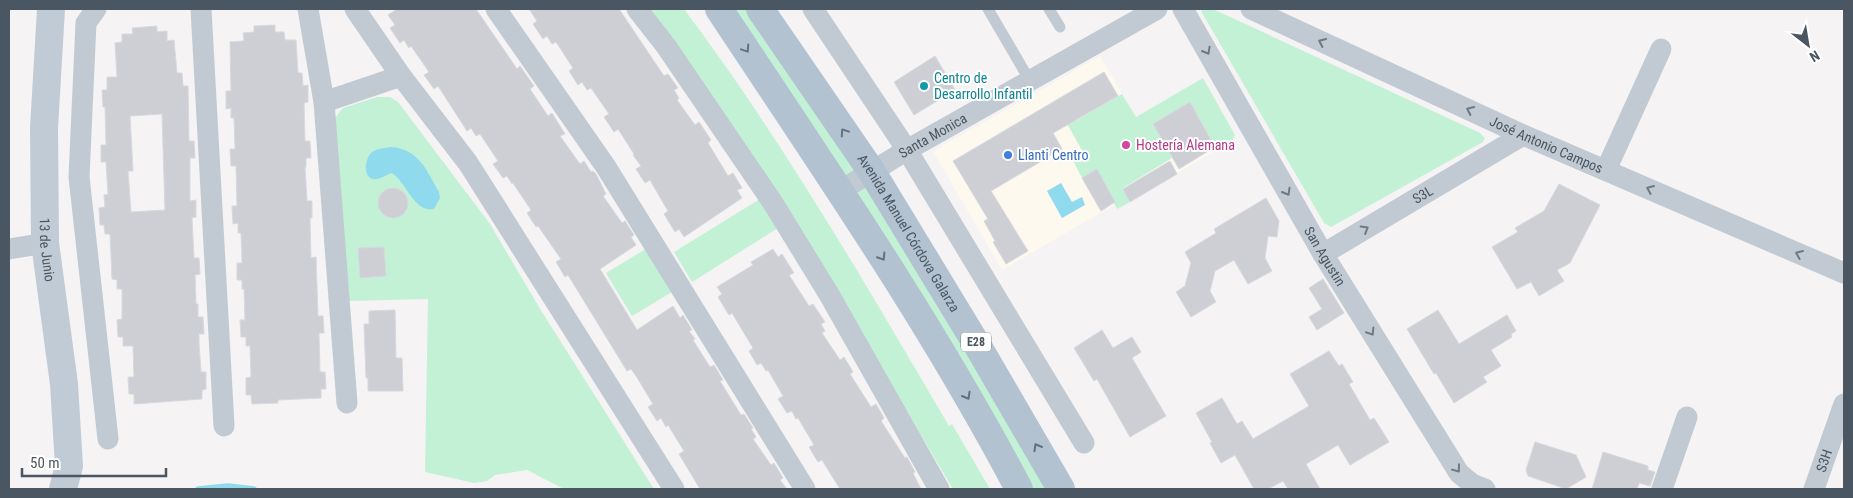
<svg xmlns="http://www.w3.org/2000/svg" width="1853" height="498" font-family="'Roboto Condensed',sans-serif">
  <rect width="100%" height="100%" fill="#f5f3f3"/>
  <polygon fill="#fdf9ef" points="1100,56 1136,117 1203,78 1235,135 1232,141 1117,209 1114,205 1002,270 934,153 937,149"/>
  <g fill="#c3f1d5">
    <path d="M647,9h37c99,132 181,274 265,417l3,-2 38,65h-37l-118,-197z"/>
    <polygon points="733,9 752,9 859,172 844,180"/>
    <polygon points="1205,9 1212,9 1226,15 1480,133 1485,138 1483,142 1331,227 1324,223 1201,11"/>
    <polygon points="1203,78 1235,135 1232,141 1217,150 1190,102 1153,124 1172,158 1123,188 1130,202 1117,209 1096,170 1082,178 1072,159 1083,152 1066,122 1077,120 1122,94 1136,117"/>
    <polygon points="377,97 390,97 398,102 490,224 542,312 654,489 564,489 527,470 495,475 487,481 474,483 425,472 428,299 348,301 335,118 343,108"/>
    <polygon points="868,184 1049,489 1032,489 856,191"/>
    <polygon points="760,199 778,228 692,282 674,252"/>
    <polygon points="646,249 672,292 632,316 606,273"/>
  </g>
  <g fill="#90daee">
    <path d="M391,147c28,2 36,24 48,45l1,6 -6,11c-20,4 -27,-26 -42,-36 -4,1 -10,5 -15,6 -15,2 -13,-20 -5,-27 6,-4 13,-4 19,-5z"/>
    <polygon points="1061,183 1072,202 1082,197 1085,205 1062,218 1047,191"/>
  </g>
  <g fill="none" stroke-linecap="round" stroke-linejoin="round">
    <polyline stroke="#90daee" stroke-width="5.5" points="198,489 228,486 254,489"/>
  </g>
  <g fill="#cdcfd5" stroke="#d7d9de" fill-rule="evenodd">
    <polygon points="397,9 476,9 513,63 517,69 520,66 534,86 530,89 548,116 552,113 565,134 560,136 580,164 584,161 591,172 593,171 596,174 606,194 603,196 622,223 625,221 634,235 631,237 636,245 600,269 637,330 673,306 680,318 683,315 692,330 689,331 695,339 693,340 710,367 714,365 723,380 720,381 741,415 744,414 753,428 751,429 756,437 753,439 771,465 774,463 783,478 780,480 787,489 700,489 679,454 684,451 668,425 666,427 661,418 657,421 648,407 653,404 636,376 631,369 627,371 568,275 565,277 556,262 561,259 538,226 536,227 527,213 531,210 513,183 512,184 507,176 503,178 493,164 498,161 480,134 476,136 471,128 467,131 438,86 434,89 424,75 429,72 411,46 409,48 404,40 400,43 390,28 395,25 388,15"/>
    <polygon points="529,9 619,9 664,76 668,74 678,88 674,90 679,98 677,100 695,125 699,122 711,140 708,143 728,176 733,173 742,188 737,190 742,198 684,237 679,229 675,232 664,214 668,211 650,180 645,183 636,169 641,166 633,155 634,154 618,129 614,132 604,117 609,114 591,88 587,90 582,82 578,85 569,71 573,68 556,42 552,44 547,36 543,39 533,24 537,21"/>
    <polygon points="275,25 275,32 284,32 285,40 296,40 298,73 302,73 303,86 308,85 308,102 304,103 305,141 310,141 311,158 306,158 306,167 305,168 307,201 312,201 312,218 310,218 311,258 316,257 318,316 323,316 324,333 319,333 320,372 325,372 326,389 321,389 321,398 278,400 278,403 252,404 251,395 246,395 246,378 251,377 250,346 246,346 246,337 241,337 240,320 245,320 244,289 242,289 242,280 237,280 237,263 242,263 241,233 238,233 238,223 233,224 232,206 237,206 236,166 231,166 230,149 235,149 234,118 231,118 231,108 226,109 226,91 231,91 230,42 244,41 243,33 254,32 254,26"/>
    <path d="M157,26v6l10,-1v10l7,-1 3,33h5l1,13h5l1,55h5l1,17h-5v43l6,-1v17l-4,1 2,40h5l1,16 -5,1 1,29h2v13h5l1,17h-5v9l2,29h5v17l-4,1v9l-68,5v-10h-5l-1,-17h6l-1,-31h-10v-9h-5l-1,-17 5,-1v-30h-5v-9l-5,-1 -2,-45h-5l-1,-9h-4l-1,-17 6,-1 -1,-12 4,-1 -2,-32h-5v-17h5l-1,-38h-2l-1,-17h5v-13h10l-2,-34 7,-1v-8h11l-1,-6zM162,114l3,96 -34,2 -3,-41h5l-3,-55z"/>
    <polygon points="935,56 955,90 914,115 894,82"/>
    <polygon points="1104,72 1118,96 1053,133 1062,149 991,191 1028,251 1006,264 993,242 995,241 984,221 988,219 953,161"/>
    <polygon points="1190,102 1215,147 1179,169 1153,124"/>
    <polygon points="1170,161 1177,174 1130,202 1123,189"/>
    <polygon points="1097,169 1115,202 1101,211 1082,178"/>
    <polygon points="1559,184 1600,205 1570,263 1557,270 1564,281 1539,296 1531,282 1517,289 1492,247 1518,232 1515,228 1544,211"/>
    <circle cx="393" cy="203" r="15"/>
    <polygon points="1266,198 1279,221 1277,237 1268,236 1265,258 1272,271 1248,284 1234,260 1215,271 1210,291 1216,302 1191,317 1176,292 1185,286 1191,263 1185,252 1216,233 1214,229"/>
    <polygon points="384,247 386,276 360,278 358,248"/>
    <polygon points="773,249 778,257 782,254 794,273 789,275 809,306 813,304 825,322 821,324 825,331 822,333 840,360 844,357 853,372 850,374 871,407 876,404 884,418 881,421 905,458 907,457 915,472 913,473 921,489 840,489 822,460 818,462 809,447 814,445 798,418 796,419 792,411 787,413 778,399 783,396 768,370 766,371 761,363 757,365 749,351 753,348 732,313 729,315 718,297 722,294 717,287 753,265 751,262"/>
    <polygon points="1323,279 1344,313 1317,330 1309,317 1322,309 1309,288"/>
    <polygon points="395,310 396,358 402,358 403,391 368,391 368,378 366,378 364,324 369,324 369,311"/>
    <polygon points="1438,310 1459,344 1507,315 1516,331 1511,334 1512,337 1491,350 1501,366 1483,377 1487,382 1454,403 1436,373 1434,374 1407,329"/>
    <polygon points="1102,330 1113,348 1132,337 1141,352 1132,358 1166,416 1130,437 1097,379 1094,381 1074,348"/>
    <polygon points="1329,351 1339,366 1342,364 1353,382 1349,384 1370,420 1374,418 1389,442 1350,465 1338,445 1306,464 1320,489 1288,489 1283,481 1268,489 1254,489 1235,455 1221,463 1210,443 1212,442 1196,413 1222,398 1237,424 1242,421 1253,439 1309,406 1290,374"/>
    <polygon points="1535,442 1576,455 1586,477 1566,489 1528,476 1526,470"/>
    <polygon points="1603,452 1648,466 1648,470 1655,472 1650,486 1639,483 1637,489 1592,489"/>
  </g>
  <g fill="none" stroke-linecap="round" stroke-linejoin="round">
    <g stroke="#c1cad2" stroke-width="11">
      <polyline points="988,9 1030,81"/>
      <polyline points="1049,9 1060,27"/>
    </g>
    <g stroke="#c1cad2" stroke-width="21">
      <polyline points="96,9 86,23 79,177 108,439"/>
      <polyline points="201,9 224,426"/>
      <polyline points="308,9 324,102 347,403"/>
      <polyline points="355,9 401,76 468,163 674,489"/>
      <polyline points="496,9 606,167 805,489"/>
      <polyline points="637,9 666,46 773,203 830,296 939,489"/>
      <polyline points="813,9 907,150 1084,443"/>
      <path id="s1" d="M1183,9l140,245 136,219 13,11 13,5"/>
      <path id="s2" d="M1251,9l272,126 321,138"/>
      <polyline points="324,102 401,76"/>
      <polyline points="1606,170 1661,49"/>
      <path id="s3" d="M840,191l67,-41 250,-141"/>
      <polyline points="9,249 45,243"/>
      <path id="s4" d="M1323,254l200,-119"/>
      <polyline points="1662,489 1687,417"/>
      <path id="s5" d="M1814,489l30,-85"/>
    </g>
    <path stroke="#c1cbd6" stroke-width="28" id="s6" d="M51,9l-7,119 1,115 19,141 5,82 -6,23"/>
    <g stroke="#b3c2d1" stroke-width="28">
      <path d="M719,9c104,157 212,313 300,480"/>
      <path id="s7" d="M760,9l112,163 107,176 82,141"/>
    </g>
  </g>
  <defs><path id="oneway-chevron" d="M-2-3.5L2.5 0L-2 3.5" fill="none" stroke-width="1.6" stroke-linecap="round" stroke-linejoin="round" transform="scale(1.25)"/></defs>
  <g stroke="#6e7983">
    <use href="#oneway-chevron" transform="translate(1322 42) rotate(-155)"/>
    <use href="#oneway-chevron" transform="translate(1207 51) rotate(60)"/>
    <use href="#oneway-chevron" transform="translate(1470 110) rotate(-155)"/>
    <use href="#oneway-chevron" transform="translate(1650 189) rotate(-157)"/>
    <use href="#oneway-chevron" transform="translate(1287 192) rotate(60)"/>
    <use href="#oneway-chevron" transform="translate(1365 229) rotate(-31)"/>
    <use href="#oneway-chevron" transform="translate(1799 254) rotate(-157)"/>
    <use href="#oneway-chevron" transform="translate(1371 332) rotate(58)"/>
    <use href="#oneway-chevron" transform="translate(1457 469) rotate(53)"/>
  </g>
  <g stroke="#64717d">
    <use href="#oneway-chevron" transform="translate(746 49) rotate(56)"/>
    <use href="#oneway-chevron" transform="translate(844 132) rotate(-124)"/>
    <use href="#oneway-chevron" transform="translate(882 257) rotate(58)"/>
    <use href="#oneway-chevron" transform="translate(967 396) rotate(60)"/>
    <use href="#oneway-chevron" transform="translate(1037 447) rotate(-120)"/>
  </g>
  <circle fill="#0f9aa8" stroke="#fff" stroke-width="2" cx="924" cy="86" r="5"/>
  <circle fill="#d1479c" stroke="#fff" stroke-width="2" cx="1126" cy="145" r="5"/>
  <circle fill="#3f7fe0" stroke="#fff" stroke-width="2" cx="1008" cy="155" r="5"/>
  <g text-anchor="middle" dominant-baseline="central" stroke-width="4" stroke-linejoin="round" paint-order="stroke">
    <rect fill="#fff" stroke="#808990" stroke-width="1" x="961" y="332.5" width="30" height="19" rx="4"/>
    <g font-size="12" font-weight="bold" fill="#4a5661">
      <text x="976" y="342">E28</text>
    </g>
    <g font-size="14" fill="#0d838f" stroke="#fff" text-anchor="start">
      <text x="934" y="78">Centro de<tspan x="934" dy="16">Desarrollo Infantil</tspan></text>
    </g>
    <g font-size="14" fill="#4a5661" stroke="#fff">
      <text stroke="none"><textPath href="#s3" startOffset="108">Santa Monica</textPath></text>
      <text stroke="none"><textPath href="#s2" startOffset="325">José Antonio Campos</textPath></text>
      <text stroke="none"><textPath href="#s4" startOffset="116">S3L</textPath></text>
      <text stroke="none"><textPath href="#s7" startOffset="269">Avenida Manuel Córdova Galarza</textPath></text>
      <text stroke="none"><textPath href="#s6" startOffset="241">13 de Junio</textPath></text>
      <text stroke="none"><textPath href="#s1" startOffset="285">San Agustin</textPath></text>
      <text stroke="none"><textPath href="#s5" startOffset="30">S3H</textPath></text>
    </g>
    <g font-size="14" fill="#b23c85" stroke="#fff" text-anchor="start">
      <text x="1136" y="145">Hostería Alemana</text>
    </g>
    <g font-size="14" fill="#366cbe" stroke="#fff" text-anchor="start">
      <text x="1018" y="155">Llanti Centro</text>
    </g>
  </g>
  <rect width="1853" height="498" fill="none" stroke="#4a5661" stroke-width="20"/>
  <g transform="translate(1808 45) rotate(149)" stroke="#ffffff" stroke-width="4" paint-order="stroke">
  <path d="M0-4L9 19L0 12L-9 19Z" fill="#4a5661"/>
  <text y="-8" font-size="14" font-weight="bold" text-anchor="middle" fill="#4a5661">N</text>
  </g>
  <path d="M22 468v8h144v-8" fill="none" stroke="#4a5661" stroke-width="2.5"/>
  <text x="30" y="468" font-size="15" fill="#4a5661" stroke="#ffffff" stroke-width="4" paint-order="stroke">50 m</text>
</svg>
